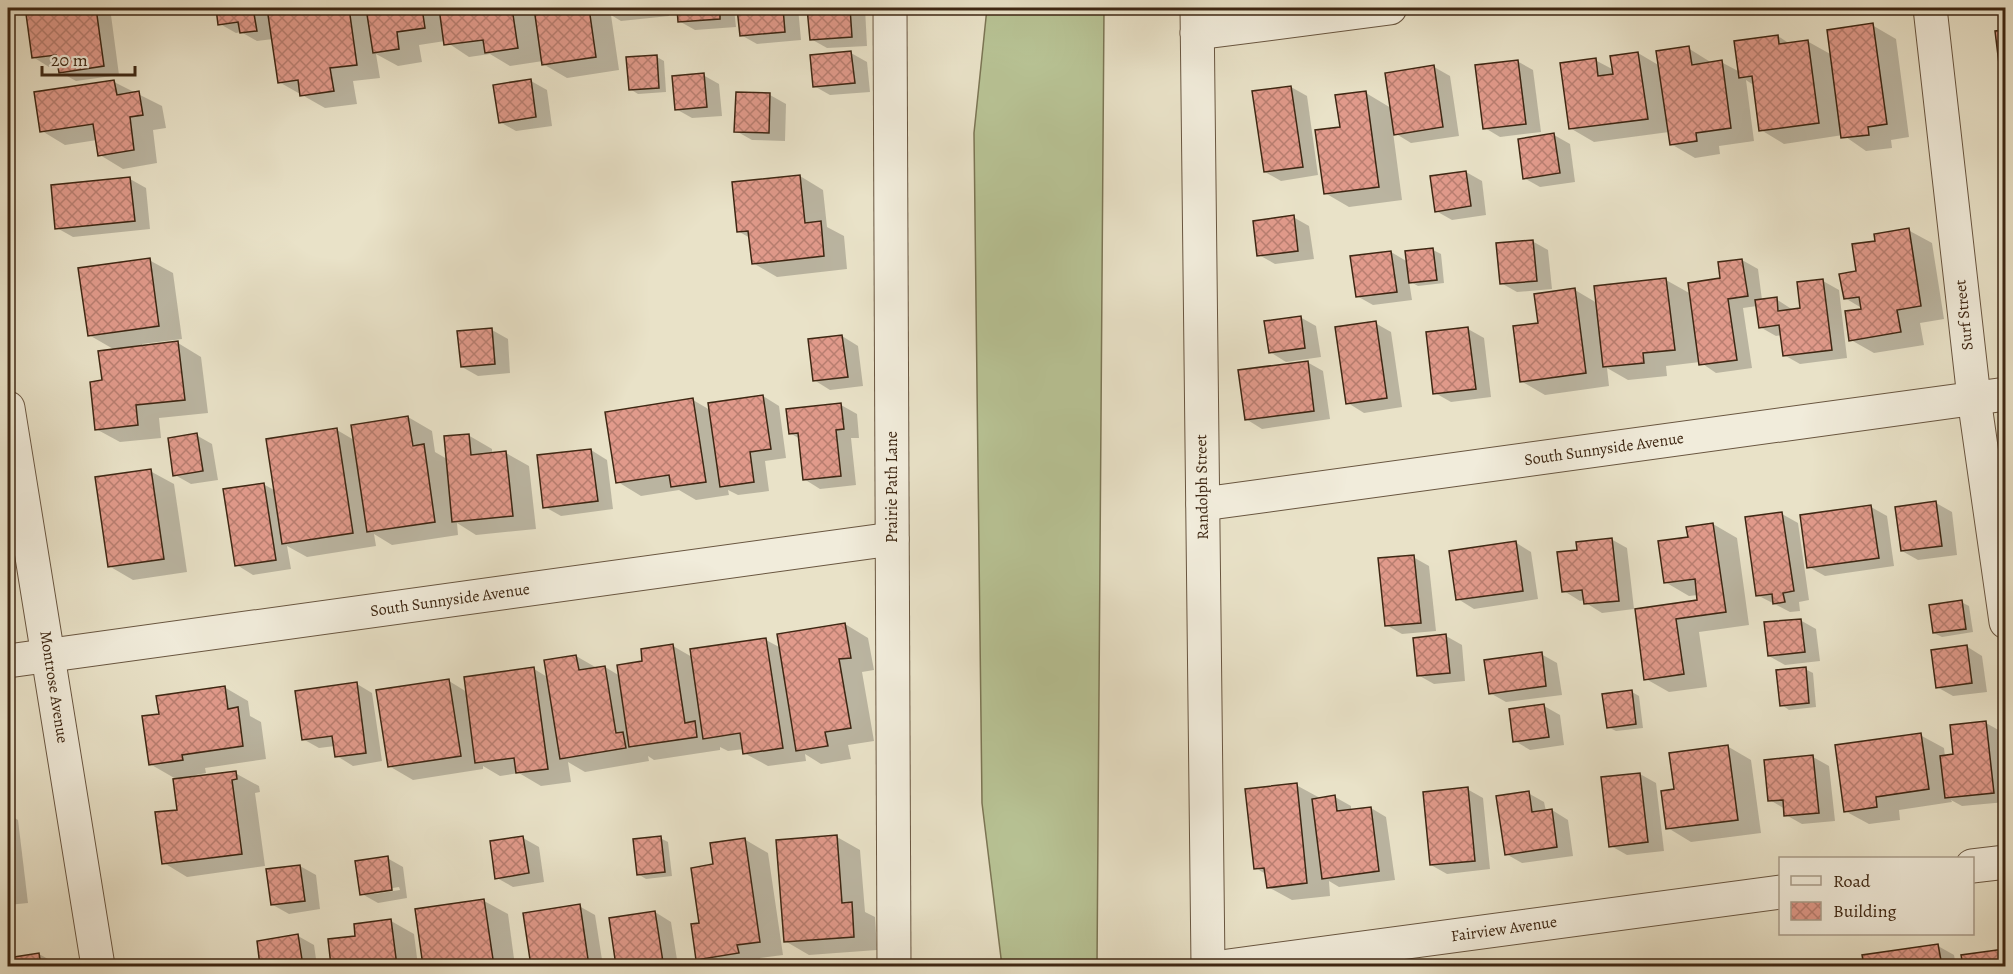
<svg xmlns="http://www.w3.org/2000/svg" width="2013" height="974" font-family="Alegreya,serif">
  <defs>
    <pattern id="building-cross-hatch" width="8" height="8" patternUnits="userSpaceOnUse" patternTransform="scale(1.5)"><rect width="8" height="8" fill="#e19a8b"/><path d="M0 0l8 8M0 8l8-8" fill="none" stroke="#b87e70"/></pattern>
  </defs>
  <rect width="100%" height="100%" fill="#e9e2c8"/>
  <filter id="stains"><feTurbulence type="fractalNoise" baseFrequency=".00333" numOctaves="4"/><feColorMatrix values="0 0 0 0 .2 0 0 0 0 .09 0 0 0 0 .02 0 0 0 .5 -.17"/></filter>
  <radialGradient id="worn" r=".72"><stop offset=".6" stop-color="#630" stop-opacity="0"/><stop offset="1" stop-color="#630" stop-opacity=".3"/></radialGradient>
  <polygon fill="#b8c395" stroke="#7b7554" stroke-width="1.5" points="987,8 1104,8 1097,966 1002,966 982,803 974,133"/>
  <g fill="#0003" fill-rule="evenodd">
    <polygon points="86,8 97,8 111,15 119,75 76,81 60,72 59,65 49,67 33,57 27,16"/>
    <polygon points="217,8 669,8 669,16 621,21 611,15 619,70 567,78 543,64 543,61 510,66 490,54 469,57 445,41 419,45 422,62 398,66 376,54 380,78 353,81 357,104 325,108 279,82 273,39 257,41 241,32 236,33 220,24"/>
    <polygon points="678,8 734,8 736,27 695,30 679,21"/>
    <polygon points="739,8 798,8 801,40 757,44 741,35"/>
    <polygon points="809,8 865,8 867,46 827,48 811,39"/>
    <polygon points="1872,25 1896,39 1909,137 1891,140 1892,148 1866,151 1843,135 1784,144 1761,130 1755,86 1746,80 1754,141 1719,146 1720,154 1695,158 1671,144 1669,132 1594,142 1570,128 1595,60 1614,70 1638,53 1660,66 1688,48 1712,63 1721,62 1740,72 1778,36 1790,44 1807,41 1832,55"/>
    <polygon points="2006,32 2006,105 1997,33"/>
    <polygon points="851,53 867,62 870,92 830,95 814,86"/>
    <polygon points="657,57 664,61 666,92 638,94 630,89"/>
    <polygon points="1517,61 1533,70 1541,132 1500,137 1485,128"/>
    <polygon points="1434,67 1450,76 1459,136 1411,143 1393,132 1402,200 1349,207 1325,193 1366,93 1391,108"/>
    <polygon points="703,75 719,84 722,116 692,118 676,109"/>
    <polygon points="531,81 547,90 552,126 516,131 500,122"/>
    <polygon points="114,82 162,106 166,128 153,130 157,163 123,169 100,155 97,140 65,145 42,131"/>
    <polygon points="1291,87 1307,96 1318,175 1281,181 1265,172"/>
    <polygon points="770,95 786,104 785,141 752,140 736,131"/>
    <polygon points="1554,135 1570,144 1575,182 1540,187 1524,178"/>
    <polygon points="1466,172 1482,181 1486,215 1452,220 1436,211"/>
    <polygon points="800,176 823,190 827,227 844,236 847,269 777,277 753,263 750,238 738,231"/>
    <polygon points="130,179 146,188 150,229 73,237 57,228"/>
    <polygon points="1293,217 1309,226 1314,259 1275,264 1259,255"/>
    <polygon points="1908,230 1932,243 1944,319 1920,323 1924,345 1874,353 1851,340 1865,310 1845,298 1877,242"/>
    <polygon points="1532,241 1548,250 1552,289 1517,292 1501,283"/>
    <polygon points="1433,250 1441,254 1444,283 1418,286 1409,281 1412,300 1373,305 1357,296 1391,252 1408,262"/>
    <polygon points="149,260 173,273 182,339 142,344 142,347 178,343 201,357 208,413 159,418 161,438 120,442 96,429 104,381 115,350 89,335"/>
    <polygon points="1742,260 1758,269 1762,300 1776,299 1793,310 1802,309 1823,281 1839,290 1847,358 1800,364 1784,355 1782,335 1776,336 1760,327 1757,306 1743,308 1752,368 1716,373 1700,362 1666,366 1667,376 1628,380 1607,368 1609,386 1545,395 1521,381 1539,324 1575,290 1597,303 1666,280 1691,294 1722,280"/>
    <polygon points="1300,317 1316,326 1321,357 1286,362 1270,352"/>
    <polygon points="1375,323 1391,332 1402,407 1364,413 1348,403"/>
    <polygon points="1468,329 1484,338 1491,397 1451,402 1435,393"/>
    <polygon points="492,330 508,339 510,373 478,376 462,367"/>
    <polygon points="842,336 858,346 863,386 830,390 814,380"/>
    <polygon points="1307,362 1323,371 1330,419 1262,429 1246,419"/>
    <polygon points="763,396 779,406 786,458 765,461 769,491 738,495 728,490 729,495 696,500 679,490 641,496 618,482 693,400 710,410"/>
    <polygon points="841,405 857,414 859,438 851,438 856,485 820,489 804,479 800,439 790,433"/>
    <polygon points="408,417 432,431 435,452 447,459 468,435 492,449 492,454 506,453 529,466 536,529 476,535 457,523 458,535 392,545 374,534 376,546 307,557 287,546 291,569 253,575 237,565 263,484 276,491 337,430 354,440"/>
    <polygon points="196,435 212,444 218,480 191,484 175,475"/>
    <polygon points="591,450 607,460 613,509 561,516 545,507"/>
    <polygon points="150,471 174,484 187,572 133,580 109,566"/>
    <polygon points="1936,503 1952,512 1957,555 1918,560 1902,551"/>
    <polygon points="1871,507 1887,516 1894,566 1825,576 1809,567"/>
    <polygon points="1782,514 1798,523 1809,600 1799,602 1800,611 1790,612 1757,595"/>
    <polygon points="1713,524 1737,538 1749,625 1699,632 1707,687 1669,692 1646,679 1636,610 1699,601 1698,595 1689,596 1665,582 1689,539"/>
    <polygon points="1611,539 1627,548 1634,609 1602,613 1586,603 1585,600 1580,601 1564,591 1579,551"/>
    <polygon points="1515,542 1531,552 1538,599 1474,609 1458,599"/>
    <polygon points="1413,557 1429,566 1436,631 1402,634 1386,625"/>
    <polygon points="1961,602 1969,606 1973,632 1942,637 1934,633"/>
    <polygon points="1800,620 1816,629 1820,661 1785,665 1769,656"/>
    <polygon points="845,624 868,638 874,670 862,672 874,741 848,745 851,759 821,764 805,754 806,761 768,766 744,753 744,749 728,751 720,747 720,750 654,760 648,756 649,761 585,772 568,762 571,782 541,786 519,773 500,776 483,766 483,769 413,780 389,766 449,681 467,692 534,669 549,678 576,656 597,668 605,667 620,676 673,646 692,657 766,640 781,648"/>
    <polygon points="1446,636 1462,645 1465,681 1434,684 1418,675"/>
    <polygon points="1966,646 1982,656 1987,692 1953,696 1937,687"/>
    <polygon points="1541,654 1557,663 1562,695 1506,702 1490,693"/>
    <polygon points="1805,669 1813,673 1816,707 1789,710 1782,705"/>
    <polygon points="357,684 372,693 382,761 353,766 337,756 335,746 319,748 303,739"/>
    <polygon points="224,687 248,701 250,716 261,722 266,759 205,768 206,773 176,779 150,764 161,715"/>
    <polygon points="1632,692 1639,696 1643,728 1616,731 1608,727"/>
    <polygon points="1544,706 1560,715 1564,745 1530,750 1515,741"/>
    <polygon points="1986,723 2002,732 2006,802 1962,806 1951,800 1952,802 1899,810 1900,820 1869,824 1845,811 1920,735 1944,748 1945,757 1955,755"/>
    <polygon points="1727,746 1751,760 1761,833 1691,842 1668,828 1676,790"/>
    <polygon points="1813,757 1829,766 1835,821 1802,824 1786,815 1785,809 1770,800"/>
    <polygon points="235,773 259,786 260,792 255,793 265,866 187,877 164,863 179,811"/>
    <polygon points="1640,774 1656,783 1664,851 1627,855 1611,846"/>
    <polygon points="1296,785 1320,798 1335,797 1351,806 1351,811 1371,808 1386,817 1395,880 1339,887 1329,881 1330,896 1292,900 1268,887 1267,875 1256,868"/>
    <polygon points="1467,789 1483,798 1490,869 1447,874 1431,865"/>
    <polygon points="1528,793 1544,802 1546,811 1552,810 1568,820 1573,856 1522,863 1506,854"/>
    <polygon points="8,814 18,820 28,903 8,905"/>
    <polygon points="837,837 860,850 865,912 875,917 877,950 809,955 785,941"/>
    <polygon points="523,838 539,847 544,882 513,887 497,878"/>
    <polygon points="660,838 668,842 672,876 646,879 638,874"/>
    <polygon points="744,839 768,853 783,955 760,958 762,966 711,966 697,959 700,924 715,865"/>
    <path d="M387,858l16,9 4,31 -29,5 -16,-9zM399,887l1,3 -26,4v-3z"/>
    <polygon points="300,866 316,875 320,909 289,914 273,905"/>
    <polygon points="484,901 508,914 515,966 425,966 417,910"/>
    <polygon points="579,906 595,915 603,966 532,966 525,914"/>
    <polygon points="655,912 671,922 678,966 618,966 610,919"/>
    <polygon points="391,921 414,934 418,966 333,966 330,940 356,937"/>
    <polygon points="298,936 314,945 317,966 262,966 258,942"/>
    <polygon points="1938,946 1954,955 1956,966 1865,966 1864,957"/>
    <polygon points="2004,950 2006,966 1964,966 1963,956"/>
    <polygon points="39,954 55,963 55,966 8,966 8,960"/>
  </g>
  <g fill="url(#building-cross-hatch)" stroke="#3e2713" stroke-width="1.5">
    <polygon points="75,8 96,8 104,66 59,73 56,55 32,58 26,14"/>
    <polygon points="216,8 253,8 257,31 240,33 238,22 218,25"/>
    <polygon points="267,8 349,8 357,65 330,68 334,91 300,96 298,80 278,83"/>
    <polygon points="366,8 422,8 425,28 397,32 399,49 373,53"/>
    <polygon points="439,8 512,8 518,48 485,53 483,40 444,45"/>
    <polygon points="534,8 589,8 596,57 542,65"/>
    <polygon points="603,8 654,8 604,12"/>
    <polygon points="677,8 720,8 720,19 678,22"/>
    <polygon points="737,8 783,8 785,32 740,36"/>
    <polygon points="807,8 850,8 852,37 810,40"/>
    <polygon points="2003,8 2006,8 2004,105 1995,31 2005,30"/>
    <polygon points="1873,23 1887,124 1868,127 1869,135 1841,138 1827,30"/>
    <polygon points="1778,35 1779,44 1808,40 1819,123 1759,131 1752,76 1739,78 1734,41"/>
    <polygon points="1689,46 1692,65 1722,60 1731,128 1696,133 1697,141 1670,145 1656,51"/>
    <polygon points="851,51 855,83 813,87 810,55"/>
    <polygon points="1638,52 1648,119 1569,129 1560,63 1596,58 1598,76 1613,74 1610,56"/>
    <polygon points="657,55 659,88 629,90 626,57"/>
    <polygon points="1518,60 1526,124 1483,129 1475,65"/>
    <polygon points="1434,65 1443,127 1394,135 1385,73"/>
    <polygon points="704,73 707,107 675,110 672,76"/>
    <polygon points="531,79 536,117 499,123 493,85"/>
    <polygon points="114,80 117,95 139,91 143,115 130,117 134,150 98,156 93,124 40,132 34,92"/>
    <polygon points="1291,86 1303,167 1264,172 1252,91"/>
    <polygon points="1366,91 1379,187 1324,194 1315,130 1340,127 1335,95"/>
    <polygon points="736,92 770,93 769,133 734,132"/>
    <polygon points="1554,133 1560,173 1523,179 1518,139"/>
    <polygon points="1466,171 1471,206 1435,212 1430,176"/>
    <polygon points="800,175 805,223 821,221 824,256 752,264 748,231 737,232 732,182"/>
    <polygon points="130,177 135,221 55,229 51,185"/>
    <polygon points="1294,215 1298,251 1257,256 1253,221"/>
    <polygon points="1909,228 1921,306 1897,310 1901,332 1849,341 1845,311 1861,309 1859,297 1844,299 1839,274 1856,271 1852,244 1875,241 1874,234"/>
    <polygon points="1533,240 1537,281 1500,284 1496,243"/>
    <polygon points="1433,248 1437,280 1409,283 1405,251"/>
    <polygon points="1391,251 1397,292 1356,297 1350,256"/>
    <polygon points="150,258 159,326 88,336 78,268"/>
    <polygon points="1742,259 1748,296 1728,299 1737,360 1699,365 1688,283 1720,278 1718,262"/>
    <polygon points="1666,278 1675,350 1643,353 1644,363 1603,367 1594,286"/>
    <polygon points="1823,279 1832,350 1783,356 1779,325 1759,328 1755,300 1777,297 1778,311 1800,308 1797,282"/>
    <polygon points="1575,288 1586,373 1520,382 1513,326 1538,323 1534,294"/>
    <polygon points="1301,316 1305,348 1269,353 1264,321"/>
    <polygon points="1376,321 1387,398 1346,404 1335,327"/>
    <polygon points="1468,327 1476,389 1433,394 1426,332"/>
    <polygon points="492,328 495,364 461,367 457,331"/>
    <polygon points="842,335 848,377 813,381 808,339"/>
    <polygon points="178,341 185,400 136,405 138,425 95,430 90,382 102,380 98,351"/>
    <polygon points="1308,361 1314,411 1245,420 1238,370"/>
    <polygon points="763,395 771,449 750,452 754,482 720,487 708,403"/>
    <polygon points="693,398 706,482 671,487 669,475 616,483 605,412"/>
    <polygon points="841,403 844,429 836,430 841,476 803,480 798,433 789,434 786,409"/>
    <polygon points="408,416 413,446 424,444 435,522 367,532 351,425"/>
    <polygon points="337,428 353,533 282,544 266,439"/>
    <polygon points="197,433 203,471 173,476 168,438"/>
    <polygon points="469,434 471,455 506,451 513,516 452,522 444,436"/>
    <polygon points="591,449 598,501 543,508 537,455"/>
    <polygon points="151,469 164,559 108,567 95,477"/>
    <polygon points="264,483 276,560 235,566 223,489"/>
    <polygon points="1936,501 1942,546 1901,551 1895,507"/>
    <polygon points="1871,505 1879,558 1807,568 1800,515"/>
    <polygon points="1782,512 1794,591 1783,593 1785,602 1773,604 1772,594 1756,596 1745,517"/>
    <polygon points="1713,523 1726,612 1676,619 1684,674 1644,680 1635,609 1697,600 1695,579 1664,583 1658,541 1688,537 1686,527"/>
    <polygon points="1612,538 1619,601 1584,604 1582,590 1562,592 1557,552 1577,550 1576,542"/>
    <polygon points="1516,541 1523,591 1456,600 1449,551"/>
    <polygon points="1414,555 1421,623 1385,626 1378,558"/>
    <polygon points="1962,600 1966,629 1933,633 1929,605"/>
    <polygon points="1801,619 1805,652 1768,656 1764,622"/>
    <polygon points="845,623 851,658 839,659 851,728 825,732 828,746 796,751 777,634"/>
    <polygon points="1446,634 1450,673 1417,676 1413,638"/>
    <polygon points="766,638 783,748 743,754 740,733 703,739 690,649"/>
    <polygon points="673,644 685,723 695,721 697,737 629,747 617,665 642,661 641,649"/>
    <polygon points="1967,645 1972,683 1936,688 1931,650"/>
    <polygon points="1542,652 1546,686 1489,694 1484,660"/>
    <polygon points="576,655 579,670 605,666 616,733 623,732 626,748 560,759 544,660"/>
    <polygon points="534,667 548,769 516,773 514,758 475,763 464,677"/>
    <polygon points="1806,667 1809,703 1780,706 1776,670"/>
    <polygon points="449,679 461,756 388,767 376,690"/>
    <polygon points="357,682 366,753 335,757 332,736 302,740 295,691"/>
    <polygon points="225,686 228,709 238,707 243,746 182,755 183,760 149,765 142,716 159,714 156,696"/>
    <polygon points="1632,690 1636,724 1607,728 1602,694"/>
    <polygon points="1544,704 1549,737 1513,742 1509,709"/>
    <polygon points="1986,721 1994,793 1945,798 1940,756 1953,754 1950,725"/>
    <polygon points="1921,733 1929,789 1876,797 1877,807 1844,812 1835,745"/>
    <polygon points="1728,745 1738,820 1666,829 1661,791 1674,789 1669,753"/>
    <polygon points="1813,755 1819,813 1784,816 1783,800 1768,801 1764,760"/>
    <polygon points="236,771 237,779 232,780 242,854 162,864 155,812 177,810 173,779"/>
    <polygon points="1640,773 1648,842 1609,847 1601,777"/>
    <polygon points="1297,783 1307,883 1267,888 1264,868 1254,869 1245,789"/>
    <polygon points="1468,787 1475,861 1430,865 1423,792"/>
    <polygon points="1529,791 1532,812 1552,809 1557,847 1505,855 1496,796"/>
    <polygon points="1335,795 1337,811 1371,807 1379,871 1322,879 1312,799"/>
    <polygon points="837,835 842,903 852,902 854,937 784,942 776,840"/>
    <polygon points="523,836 529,873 495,879 490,841"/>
    <polygon points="661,836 665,872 637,875 633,839"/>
    <polygon points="745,838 760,942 737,945 739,953 696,960 691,924 699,923 691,868 713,864 710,843"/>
    <polygon points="388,856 392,890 360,895 355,861"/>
    <polygon points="300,865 305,901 271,905 266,869"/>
    <polygon points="484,899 494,966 423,966 415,909"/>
    <polygon points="580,904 589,966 531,966 523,913"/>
    <polygon points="655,911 663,962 616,966 609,918"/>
    <polygon points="391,919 397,966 331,966 328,939 355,936 354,924"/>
    <polygon points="298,934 303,966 260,966 257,941"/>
    <polygon points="1938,944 1942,966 1864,966 1862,955"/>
    <polygon points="2004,949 2006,966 1963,966 1961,955"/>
    <polygon points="39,953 41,966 8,966 8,958"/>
  </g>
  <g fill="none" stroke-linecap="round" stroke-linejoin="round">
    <g stroke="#695640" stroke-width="35">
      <g id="minor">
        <polyline points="890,8 894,966"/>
        <polyline points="1197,8 1208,966"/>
        <polyline points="1930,8 1974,398 2006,622"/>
        <polyline points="1197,33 1390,8"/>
        <polyline points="8,408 98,966"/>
        <polyline points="1203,504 2006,394"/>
        <polyline points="8,661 892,539"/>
        <polyline points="1972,866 2006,862"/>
        <polyline points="1228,966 1780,892"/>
      </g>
    </g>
    <use href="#minor" stroke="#f1ecdb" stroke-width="33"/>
  </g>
  <g text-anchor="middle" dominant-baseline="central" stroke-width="5" stroke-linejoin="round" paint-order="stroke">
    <g font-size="16" fill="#3e2713" stroke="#f1ecdb">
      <text transform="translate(1964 315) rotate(-96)">Surf Street</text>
      <text transform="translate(1604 449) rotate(-8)">South Sunnyside Avenue</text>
      <text transform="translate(892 487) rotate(-90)">Prairie Path Lane</text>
      <text transform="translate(1202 487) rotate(-91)">Randolph Street</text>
      <text transform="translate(450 600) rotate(-8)">South Sunnyside Avenue</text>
      <text transform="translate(54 687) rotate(81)">Montrose Avenue</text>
      <text transform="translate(1504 929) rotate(-8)">Fairview Avenue</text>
    </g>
  </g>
  <rect width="2013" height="974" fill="none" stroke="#e9e2c8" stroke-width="30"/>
  <rect x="9" y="9" width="1995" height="956" fill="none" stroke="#3e2713" stroke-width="3"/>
  <rect x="15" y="15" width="1983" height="944" fill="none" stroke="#3e2713" stroke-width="1.5"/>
  <rect x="1779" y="857" width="195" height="78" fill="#f1ecdb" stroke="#a99d8b" stroke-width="1.5"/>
  <rect x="1791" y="876" width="30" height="9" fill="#f1ecdb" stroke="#a99d8b" stroke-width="1.5"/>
  <text x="1833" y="887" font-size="18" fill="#3e2713">Road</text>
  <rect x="1791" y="902" width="30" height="18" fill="url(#building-cross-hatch)" stroke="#a99d8b" stroke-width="1.5"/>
  <text x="1833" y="917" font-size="18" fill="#3e2713">Building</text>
  <path d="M42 66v9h93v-9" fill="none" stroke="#3e2713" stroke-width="3"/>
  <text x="51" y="66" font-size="18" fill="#3e2713" stroke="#f1ecdb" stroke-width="4.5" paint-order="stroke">20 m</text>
  <rect width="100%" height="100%" filter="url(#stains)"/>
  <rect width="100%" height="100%" fill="url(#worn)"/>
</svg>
